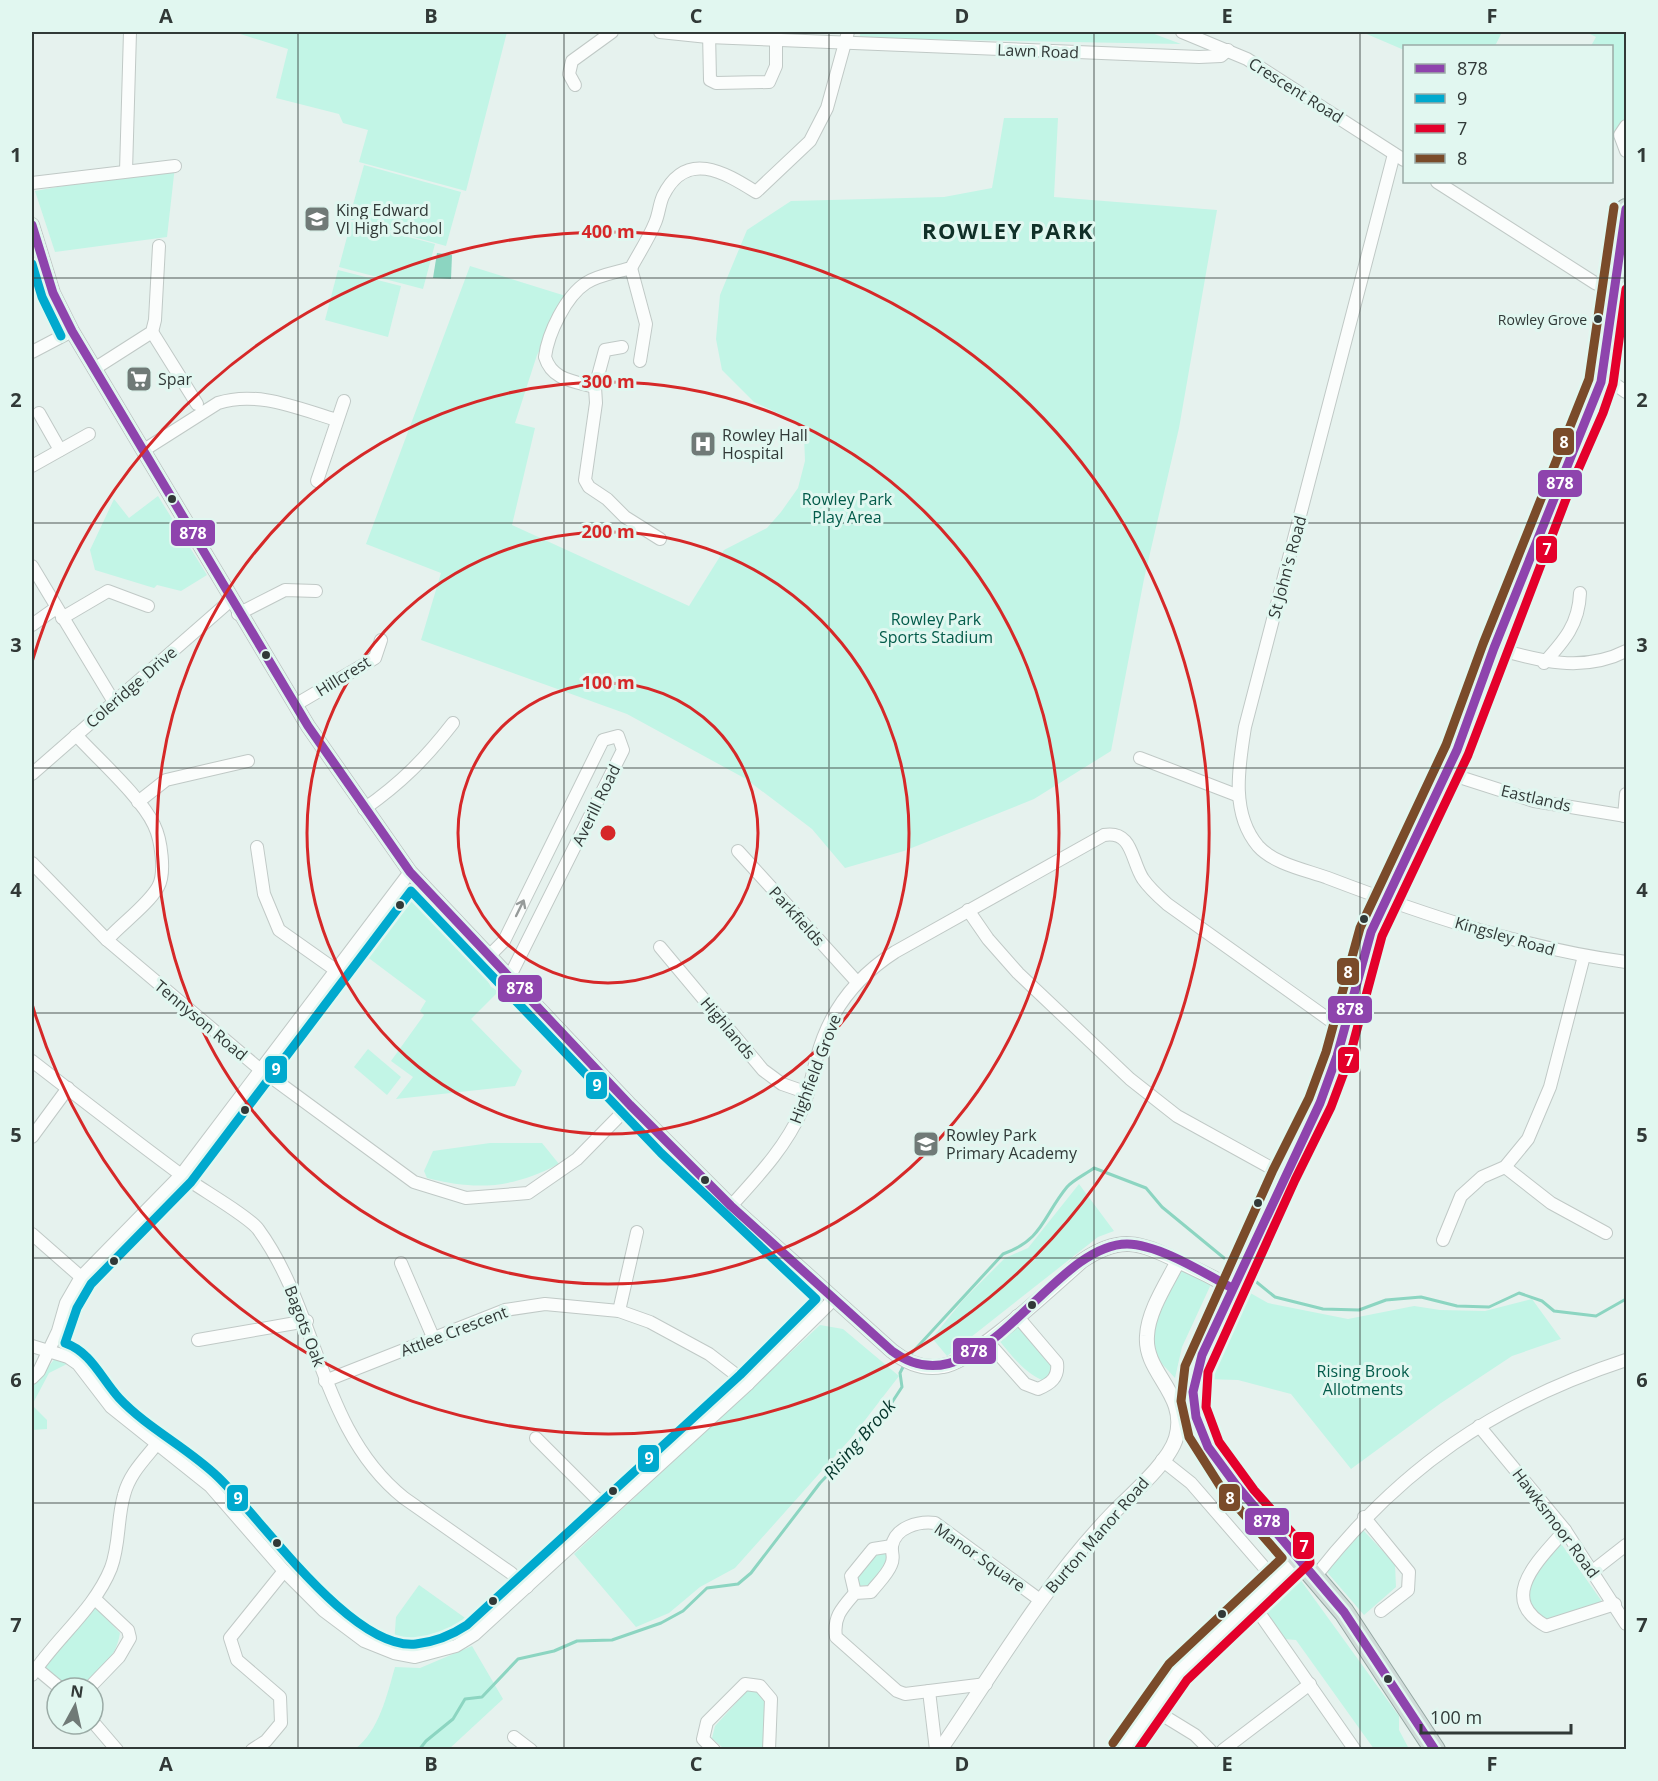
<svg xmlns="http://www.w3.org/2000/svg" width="1658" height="1781" font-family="'Open Sans',sans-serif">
  <rect width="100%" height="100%" fill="#e6f2ee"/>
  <g fill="#c2f5e6">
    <polygon points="234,32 507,32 466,191 359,162 368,130 343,123 339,114 276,98 288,49"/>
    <polygon points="861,32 1149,32 1181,44 859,38"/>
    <polygon points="1362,32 1502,32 1495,46 1404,46 1404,50"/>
    <polygon points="1586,32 1626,32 1626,123 1612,141 1612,46 1591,46 1596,37"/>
    <polygon points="1004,118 1058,118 1054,197 1217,210 1179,428 1144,579 1111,751 1034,799 904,851 845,868 812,829 746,779 627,714 421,640 441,573 366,544 470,266 569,297 537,355 515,423 535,428 512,525 689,606 724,550 767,528 781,512 798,488 805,461 804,435 793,420 754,402 722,370 716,339 720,295 747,230 791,201 944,197 992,188"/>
    <polygon points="364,165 461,192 446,246 349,219"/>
    <polygon points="175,166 167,237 55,252 35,191"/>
    <polygon points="351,222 435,244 423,289 339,267"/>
    <polygon points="338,270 401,286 388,337 325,320"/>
    <polygon points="158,496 207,575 181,591 157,585 154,588 95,570 90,550 114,499 129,518"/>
    <polygon points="414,885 489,962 483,972 491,987 499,991 471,1019 522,1071 515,1086 396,1099 413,1077 391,1061 424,1015 420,1011 426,1001 362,953"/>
    <polygon points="368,1049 401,1077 387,1095 354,1067"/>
    <path d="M490,1143h52l17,21c-47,24 -81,27 -132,14l-3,-7 9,-20z"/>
    <polygon points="1079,1184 1114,1231 1098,1237 947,1356 932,1338 964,1299 1005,1258 1028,1248"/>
    <path d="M1183,1268l29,14 -30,65 -7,31c-6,-7 -18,-18 -20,-26 -7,-29 15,-60 28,-84z"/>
    <polygon points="1245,1290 1268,1303 1348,1319 1414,1306 1440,1310 1485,1311 1532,1299 1561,1339 1512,1356 1441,1403 1351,1469 1291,1394 1238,1380 1203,1379"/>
    <path d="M1016,1324l39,45 -7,9 -6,2c-19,-8 -32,-27 -45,-42z"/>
    <polygon points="820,1325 843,1329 899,1376 852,1437 735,1568 700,1587 669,1613 636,1627 574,1554"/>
    <polygon points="58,1355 71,1362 49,1373 32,1405 47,1420 47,1429 32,1430 32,1386"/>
    <polygon points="1363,1530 1395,1564 1396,1587 1364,1615 1327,1572"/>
    <polygon points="1560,1542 1603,1603 1559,1621 1542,1620 1525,1596 1531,1577"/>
    <polygon points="887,1551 889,1557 886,1566 869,1585 860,1586 856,1580 874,1554"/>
    <polygon points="1297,1575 1399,1716 1399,1730 1409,1749 1374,1749 1296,1640 1284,1639 1262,1611 1262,1606"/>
    <path d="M419,1585l56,40c-23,16 -54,33 -81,19l2,-27z"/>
    <path d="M94,1605l26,28c-4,26 -21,38 -39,55h-12l-27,-20z"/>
    <path d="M472,1646l31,53 -54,50h-94c24,-18 32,-54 40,-82l25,1z"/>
    <polygon points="748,1690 758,1692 766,1701 766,1748 724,1749 712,1738 715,1726"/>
  </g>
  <polygon fill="#8cd5c1" points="437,253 452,255 451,279 433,278"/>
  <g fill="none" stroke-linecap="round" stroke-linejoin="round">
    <g stroke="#8cd5c1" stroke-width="3">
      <polyline points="1254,1280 1275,1297 1323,1309 1359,1310 1386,1300 1421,1297 1457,1306 1489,1307 1519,1293 1542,1301 1554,1311 1596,1316 1626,1299"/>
      <path d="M909,1356l94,-102c40,-14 40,-38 64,-67 6,-7 19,-13 27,-19l52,20 16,19 62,51"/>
      <polyline points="419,1750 426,1741 453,1719 465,1699 482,1697 518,1659 554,1651 577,1641 612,1640 661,1623 683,1611 707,1588 738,1584 751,1573 820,1483 858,1443 866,1425 885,1413 902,1387 900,1373 904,1365"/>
    </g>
    <g stroke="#c0c9c6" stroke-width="14">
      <g id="minor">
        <polyline points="660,32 708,37 1199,57 1221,56 1228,50"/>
        <polyline points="709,32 710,80 716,83 769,82 776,66 776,39"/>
        <polyline points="1182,32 1247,59 1404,160"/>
        <polyline points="575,85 569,74 572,61 612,32"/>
        <polyline points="1626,126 1620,135 1626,151"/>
        <path d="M1394,154l-149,573c-6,38 -15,86 13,119 16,18 48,24 70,32 97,37 195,70 298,84"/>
        <polyline points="126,171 130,32"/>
        <polyline points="1437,182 1595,283 1613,291"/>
        <polyline points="32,183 175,166"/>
        <polyline points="631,268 646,324 640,361"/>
        <polyline points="152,332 197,404"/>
        <path d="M622,347l-17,3 -10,37c-22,-6 -43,-7 -50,-30 3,-24 21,-61 41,-74 12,-8 32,-11 45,-15 8,-15 18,-30 24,-45 4,-9 4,-18 8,-27 23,-47 61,-24 93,-4l54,-51 17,-33 21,-76"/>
        <polyline points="32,352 72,331"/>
        <polyline points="94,369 152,332 155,320 159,246"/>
        <polyline points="1601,382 1616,385 1626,392"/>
        <polyline points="595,387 596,403 585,480 589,487 607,499 625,517 660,539"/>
        <polyline points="39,413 60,450"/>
        <path d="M144,450l74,-47c40,-13 81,6 119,17"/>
        <polyline points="32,466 89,434"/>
        <polyline points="317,481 344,401"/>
        <polyline points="32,566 114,702"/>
        <polyline points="238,614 285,590 316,591"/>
        <polyline points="62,618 108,591 148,606"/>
        <polyline points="32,625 56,608"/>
        <path d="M1494,648c45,13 89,25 132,3"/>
        <path d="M1544,663c20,-22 35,-39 36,-70"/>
        <polyline points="295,705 375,658 381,640"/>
        <path d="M76,735c22,24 65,62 78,90 7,14 12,48 4,62 -10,18 -37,37 -51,53"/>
        <polyline points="1140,758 1239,796"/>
        <polyline points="1447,773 1534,801 1626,816"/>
        <polyline points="32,774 231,600"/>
        <polyline points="138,802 166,780 248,761"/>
        <path d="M364,809c37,-26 61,-50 89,-86"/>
        <polyline points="1624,816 1626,794"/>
        <polyline points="257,847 264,894 279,930 337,971"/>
        <polyline points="738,851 857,982"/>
        <polyline points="32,863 107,940 256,1066 414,1182 466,1198 528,1193 577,1159 630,1105"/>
        <polyline points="968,910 988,939 1018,973 1130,1079 1177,1116 1284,1175"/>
        <polyline points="660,947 763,1070 782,1084 808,1093"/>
        <polyline points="489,956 504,941 603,740 618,736 623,750 509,978"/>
        <path d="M32,1061c49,38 98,76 148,113 17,13 67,41 78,55 61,83 61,201 146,269l107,75 16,14"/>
        <polyline points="32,1137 68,1088"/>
        <polyline points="1505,1167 1551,1203 1606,1233"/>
        <path d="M731,1206c27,-30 54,-58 71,-96 7,-17 10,-36 15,-53 12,-46 39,-80 78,-105l209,-117c29,-5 27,26 39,44 7,10 15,17 24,25l164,117 14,5"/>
        <polyline points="32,1234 81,1277"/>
        <polyline points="1443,1240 1461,1196 1482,1177 1505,1167 1528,1139 1550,1087 1584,956"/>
        <polyline points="401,1263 433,1337"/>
        <polyline points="619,1311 637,1232"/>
        <polyline points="198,1340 307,1321"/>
        <path d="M987,1341l38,43 13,5c12,-5 21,-11 19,-26l-40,-47"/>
        <polyline points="32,1346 68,1357 78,1364 111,1407 210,1486 284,1571 324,1611 364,1641 394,1653 415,1657 456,1646 474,1635 748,1384 834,1299"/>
        <polyline points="32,1378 39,1371 58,1331 66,1303 81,1277 181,1175 410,872"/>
        <polyline points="325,1381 505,1310 545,1304 619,1311 650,1322 709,1354 748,1384"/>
        <polyline points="1479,1426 1565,1530 1626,1624"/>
        <polyline points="536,1438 609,1511"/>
        <polyline points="1162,1460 1191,1483 1276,1581"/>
        <polyline points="1364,1517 1409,1572 1408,1590 1381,1611"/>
        <path d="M1565,1530c-25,29 -69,68 -19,96l69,-22"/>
        <polyline points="1594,1570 1626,1545"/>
        <path d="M1315,1577c85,-109 180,-174 311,-217"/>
        <polyline points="855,1593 851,1576 873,1549 892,1546"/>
        <polyline points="1253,1604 1355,1750"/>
        <polyline points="36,1668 60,1688"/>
        <path d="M32,1675c24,-37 62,-65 79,-107 9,-24 6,-49 13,-73 5,-20 19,-34 32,-50"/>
        <path d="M986,1684l-81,10 -8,-3 -61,-54c-3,-20 6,-29 19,-44l16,-1c6,-8 16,-17 20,-27 4,-8 0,-11 1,-19 3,-19 27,-25 43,-23l105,77"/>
        <polyline points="89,1688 119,1657 130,1638 128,1630 95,1599"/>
        <polyline points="929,1691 936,1750"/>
        <polyline points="1151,1708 1195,1735 1210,1750"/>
        <polyline points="93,1722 117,1750"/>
        <polyline points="514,1737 531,1750"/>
        <polyline points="252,1750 266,1741 281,1723 280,1697 237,1660 230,1638 284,1571"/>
        <polyline points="714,1750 703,1739 707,1722 745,1684 760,1686 771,1699 769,1750"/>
        <polyline points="1123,1750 1178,1672 1299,1559"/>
        <polyline points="1223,1750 1310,1684"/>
      </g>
    </g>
    <g stroke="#c0c9c6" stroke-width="16">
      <g id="tertiary">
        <path d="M32,225l21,68 19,38 236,395 102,146 220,233 101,101 161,145c15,12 31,19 51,15 32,-5 111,-81 139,-105 38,-26 57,-19 96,0 18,8 36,17 54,27"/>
        <path d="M940,1750c57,-83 105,-167 175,-239 18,-18 54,-49 61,-73 13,-44 -32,-64 -29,-102 1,-25 20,-53 31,-75"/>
      </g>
    </g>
    <g stroke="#95a7a2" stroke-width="22">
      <polyline id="trunk" points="1435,1750 1344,1612 1236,1485 1208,1447 1196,1417 1193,1392 1202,1355 1284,1175 1320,1103 1337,1056 1371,932 1457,750 1494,648 1560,481 1592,409 1601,382 1626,209"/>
    </g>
    <use href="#minor" stroke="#fbfdfc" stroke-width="12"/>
    <use href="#tertiary" stroke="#fbfdfc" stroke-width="14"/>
    <use href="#trunk" stroke="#d0dcd9" stroke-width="20"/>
    <g stroke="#e1f7f0" stroke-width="14">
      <g id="bus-1">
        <path d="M32,225l21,68 19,38 236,395 102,146 220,233 101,101 161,145c87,65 158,-107 235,-107 31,0 77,29 105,44"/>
        <polyline points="1435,1750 1344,1612 1236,1485 1208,1447 1196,1417 1193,1392 1202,1355 1320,1103 1337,1056 1371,932 1457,750 1494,648 1601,382 1626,209"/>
      </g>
    </g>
    <g stroke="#e1f7f0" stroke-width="14">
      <g id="bus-2">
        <polyline points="32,264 42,297 61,336"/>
        <path d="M411,891l250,262 155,146 -76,76 -273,250c-15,10 -33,17 -51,19 -64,7 -155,-126 -198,-167 -30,-29 -71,-49 -99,-79 -18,-20 -28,-46 -54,-55l12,-35 14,-24 100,-102z"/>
      </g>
    </g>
    <g stroke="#e1f7f0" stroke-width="14">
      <polyline id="bus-3" points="1138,1750 1187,1680 1310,1563 1309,1552 1254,1490 1219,1442 1206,1407 1208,1372 1295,1180 1331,1107 1349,1059 1382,936 1468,755 1571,486 1603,413 1613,384 1626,289"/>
    </g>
    <g stroke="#e1f7f0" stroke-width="14">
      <polyline id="bus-4" points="1113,1743 1169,1664 1282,1558 1222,1489 1189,1437 1181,1401 1185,1366 1273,1170 1309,1098 1326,1052 1360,928 1446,745 1483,644 1589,379 1614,207"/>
    </g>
    <use href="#bus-1" stroke="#8e44ad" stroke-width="9"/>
    <use href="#bus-2" stroke="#00a9ce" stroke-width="9"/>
    <use href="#bus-3" stroke="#e4002b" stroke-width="9"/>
    <use href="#bus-4" stroke="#7a4b2a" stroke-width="9"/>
  </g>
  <defs><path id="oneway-shaft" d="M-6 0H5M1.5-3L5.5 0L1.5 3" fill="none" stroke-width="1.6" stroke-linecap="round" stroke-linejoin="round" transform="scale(1.5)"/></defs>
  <use stroke="#969b9a" href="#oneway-shaft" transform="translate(520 908) rotate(-64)"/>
  <path fill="none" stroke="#313937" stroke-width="1.5" stroke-opacity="0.55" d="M298,32v1718M564,32v1718M829,32v1718M1094,32v1718M1360,32v1718M32,278h1594M32,523h1594M32,768h1594M32,1013h1594M32,1258h1594M32,1503h1594"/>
  <g fill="none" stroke="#d62828" stroke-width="3">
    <circle cx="608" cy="833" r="150"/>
    <circle cx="608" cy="833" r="301"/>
    <circle cx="608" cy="833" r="451"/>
    <path d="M32 662A601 601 0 1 1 32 1004"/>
  </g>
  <defs>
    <g id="school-square" transform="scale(1.35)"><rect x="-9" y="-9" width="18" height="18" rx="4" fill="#707a77" stroke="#e1f7f0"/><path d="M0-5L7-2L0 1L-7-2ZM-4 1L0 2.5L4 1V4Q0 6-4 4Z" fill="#fff"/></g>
    <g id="supermarket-square" transform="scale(1.35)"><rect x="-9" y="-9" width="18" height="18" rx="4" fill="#707a77" stroke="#e1f7f0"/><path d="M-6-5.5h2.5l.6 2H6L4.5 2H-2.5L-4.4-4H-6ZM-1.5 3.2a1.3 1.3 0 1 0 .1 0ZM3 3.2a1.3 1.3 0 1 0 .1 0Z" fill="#fff"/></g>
    <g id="hospital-square" transform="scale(1.35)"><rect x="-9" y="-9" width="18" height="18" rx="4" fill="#707a77" stroke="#e1f7f0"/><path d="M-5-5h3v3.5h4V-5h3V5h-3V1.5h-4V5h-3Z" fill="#fff"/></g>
  </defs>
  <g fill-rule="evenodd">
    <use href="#school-square" x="317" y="219"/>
    <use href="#supermarket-square" x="139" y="379"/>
    <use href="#hospital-square" x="703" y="444"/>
    <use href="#school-square" x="926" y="1144"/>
  </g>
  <g fill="#313937" stroke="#e1f7f0" stroke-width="2">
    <circle cx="1598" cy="319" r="5"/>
    <circle cx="172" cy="499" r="5"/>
    <circle cx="266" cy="655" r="5"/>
    <circle cx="400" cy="905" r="5"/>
    <circle cx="1364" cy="919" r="5"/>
    <circle cx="245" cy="1110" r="5"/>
    <circle cx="705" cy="1180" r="5"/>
    <circle cx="1258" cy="1203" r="5"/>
    <circle cx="114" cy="1261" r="5"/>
    <circle cx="1032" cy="1305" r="5"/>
    <circle cx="613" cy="1491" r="5"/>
    <circle cx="277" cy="1543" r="5"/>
    <circle cx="493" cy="1601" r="5"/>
    <circle cx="1222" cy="1614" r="5"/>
    <circle cx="1388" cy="1679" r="5"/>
  </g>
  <g text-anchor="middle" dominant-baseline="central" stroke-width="6" stroke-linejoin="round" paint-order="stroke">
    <g font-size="14" fill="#313937" stroke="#e1f7f0" text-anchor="end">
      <text x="1587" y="319">Rowley Grove</text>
    </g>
    <g font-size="16" fill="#313937" stroke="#e1f7f0">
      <text transform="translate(1038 51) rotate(2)">Lawn Road</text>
      <text transform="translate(1296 90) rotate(32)">Crescent Road</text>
      <text transform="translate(1287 567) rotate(-75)">St John's Road</text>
      <text transform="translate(343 676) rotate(-32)">Hillcrest</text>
      <text transform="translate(131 687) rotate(-41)">Coleridge Drive</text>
      <text transform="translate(1536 798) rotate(13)">Eastlands</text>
      <text transform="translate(596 805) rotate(-64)">Averill Road</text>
      <text transform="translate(797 916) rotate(48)">Parkfields</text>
      <text transform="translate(1505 936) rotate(16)">Kingsley Road</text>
      <text transform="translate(201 1020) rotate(40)">Tennyson Road</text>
      <text transform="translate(728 1028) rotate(50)">Highlands</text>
      <text transform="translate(815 1069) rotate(-69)">Highfield Grove</text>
      <text transform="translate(305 1326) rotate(69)">Bagots Oak</text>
      <text transform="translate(454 1331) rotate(-21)">Attlee Crescent</text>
      <text transform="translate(1556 1523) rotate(53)">Hawksmoor Road</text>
      <text transform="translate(1097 1535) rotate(-49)">Burton Manor Road</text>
      <text transform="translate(980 1557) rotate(35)">Manor Square</text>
    </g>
    <g font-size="16" fill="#313937" stroke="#e1f7f0" text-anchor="start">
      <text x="336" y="210">King Edward<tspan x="336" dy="18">VI High School</tspan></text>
      <text x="158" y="379">Spar</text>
      <text x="722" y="435">Rowley Hall<tspan x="722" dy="18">Hospital</tspan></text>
      <text x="946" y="1135">Rowley Park<tspan x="946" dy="18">Primary Academy</tspan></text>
    </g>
    <g font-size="16" fill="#035b4a" stroke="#e1f7f0">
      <text x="847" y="499">Rowley Park<tspan x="847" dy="18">Play Area</tspan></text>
      <text x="936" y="619">Rowley Park<tspan x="936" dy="18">Sports Stadium</tspan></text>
      <text x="1363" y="1371">Rising Brook<tspan x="1363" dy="18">Allotments</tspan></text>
    </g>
    <g font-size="18" font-style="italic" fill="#05352b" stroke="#e1f7f0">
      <text transform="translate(859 1439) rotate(-49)">Rising Brook</text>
    </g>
    <g font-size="22" font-weight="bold" letter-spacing="1.5" fill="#113028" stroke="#e1f7f0">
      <text x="1008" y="230">ROWLEY PARK</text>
    </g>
  </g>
  <circle cx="608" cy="833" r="9" fill="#d62828" stroke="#e1f7f0" stroke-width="3"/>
  <g font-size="18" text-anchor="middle" font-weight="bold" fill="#d62828" stroke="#e1f7f0" stroke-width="6" stroke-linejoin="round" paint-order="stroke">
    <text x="608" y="238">400 m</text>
    <text x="608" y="388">300 m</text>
    <text x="608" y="538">200 m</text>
    <text x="608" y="689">100 m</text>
  </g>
  <g stroke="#e1f7f0" stroke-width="2">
    <rect x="1552" y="427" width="23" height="29" rx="6" fill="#7a4b2a"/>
    <rect x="1537" y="469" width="46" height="29" rx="6" fill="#8e44ad"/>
    <rect x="170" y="519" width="46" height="28" rx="6" fill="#8e44ad"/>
    <rect x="1535" y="535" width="23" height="29" rx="6" fill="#e4002b"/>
    <rect x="1336" y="957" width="24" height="29" rx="6" fill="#7a4b2a"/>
    <rect x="497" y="974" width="46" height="29" rx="6" fill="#8e44ad"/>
    <rect x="1327" y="995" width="46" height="29" rx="6" fill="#8e44ad"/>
    <rect x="1337" y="1046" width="23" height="28" rx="6" fill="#e4002b"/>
    <rect x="264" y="1055" width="24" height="29" rx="6" fill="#00a9ce"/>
    <rect x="585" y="1071" width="23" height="29" rx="6" fill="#00a9ce"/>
    <rect x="952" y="1337" width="45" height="28" rx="6" fill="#8e44ad"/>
    <rect x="637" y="1444" width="23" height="29" rx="6" fill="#00a9ce"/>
    <rect x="1218" y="1483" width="23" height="29" rx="6" fill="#7a4b2a"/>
    <rect x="226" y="1484" width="23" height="28" rx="6" fill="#00a9ce"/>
    <rect x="1244" y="1507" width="46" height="29" rx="6" fill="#8e44ad"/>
    <rect x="1292" y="1531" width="23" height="29" rx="6" fill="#e4002b"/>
  </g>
  <g font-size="16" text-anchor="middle" font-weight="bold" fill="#fff">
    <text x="1564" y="448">8</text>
    <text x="1560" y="489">878</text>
    <text x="193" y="539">878</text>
    <text x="1547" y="555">7</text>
    <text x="1348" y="978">8</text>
    <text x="520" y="994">878</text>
    <text x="1350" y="1015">878</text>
    <text x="1349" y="1066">7</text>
    <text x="276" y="1075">9</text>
    <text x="597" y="1091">9</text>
    <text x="974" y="1357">878</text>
    <text x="649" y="1464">9</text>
    <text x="1230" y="1504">8</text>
    <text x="238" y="1504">9</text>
    <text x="1267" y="1527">878</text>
    <text x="1304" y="1552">7</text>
  </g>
  <rect width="1658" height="1781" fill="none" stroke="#e1f7f0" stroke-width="66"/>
  <rect x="1403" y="45" width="210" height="138" fill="#e1f7f0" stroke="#9baba6" stroke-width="1.5"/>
  <rect x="1415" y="64" width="30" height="9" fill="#8e44ad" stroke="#9baba6" stroke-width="1.5"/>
  <text x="1457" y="75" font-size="18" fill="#313937">878</text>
  <rect x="1415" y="94" width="30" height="9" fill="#00a9ce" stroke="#9baba6" stroke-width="1.5"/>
  <text x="1457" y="105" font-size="18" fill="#313937">9</text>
  <rect x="1415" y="124" width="30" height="9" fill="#e4002b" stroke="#9baba6" stroke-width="1.5"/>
  <text x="1457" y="135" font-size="18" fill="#313937">7</text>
  <rect x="1415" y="154" width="30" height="9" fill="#7a4b2a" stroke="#9baba6" stroke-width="1.5"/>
  <text x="1457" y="165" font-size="18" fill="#313937">8</text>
  <g transform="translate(75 1706) rotate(8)"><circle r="28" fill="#e1f7f0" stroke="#9baba6" stroke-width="1.5"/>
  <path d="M0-4.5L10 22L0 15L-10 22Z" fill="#707a77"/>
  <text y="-9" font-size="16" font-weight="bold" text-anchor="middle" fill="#313937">N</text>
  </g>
  <path d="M1421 1724v9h150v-9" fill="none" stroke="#313937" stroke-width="3"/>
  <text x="1430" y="1724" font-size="18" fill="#313937" stroke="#e1f7f0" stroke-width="4.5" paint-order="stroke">100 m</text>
  <rect x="33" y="33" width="1592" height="1715" fill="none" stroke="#313937" stroke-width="2"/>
  <g font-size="20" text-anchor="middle" font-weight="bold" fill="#313937">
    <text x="166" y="23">A</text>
    <text x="431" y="23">B</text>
    <text x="696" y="23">C</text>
    <text x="962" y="23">D</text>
    <text x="1227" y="23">E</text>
    <text x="1492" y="23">F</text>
    <text x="16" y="162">1</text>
    <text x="1642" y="162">1</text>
    <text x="16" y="407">2</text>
    <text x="1642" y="407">2</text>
    <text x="16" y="652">3</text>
    <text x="1642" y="652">3</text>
    <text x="16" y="897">4</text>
    <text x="1642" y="897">4</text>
    <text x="16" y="1142">5</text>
    <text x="1642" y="1142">5</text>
    <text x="16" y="1387">6</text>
    <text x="1642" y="1387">6</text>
    <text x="16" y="1632">7</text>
    <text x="1642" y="1632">7</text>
    <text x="166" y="1771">A</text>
    <text x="431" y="1771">B</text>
    <text x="696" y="1771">C</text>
    <text x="962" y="1771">D</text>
    <text x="1227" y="1771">E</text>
    <text x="1492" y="1771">F</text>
  </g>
</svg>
